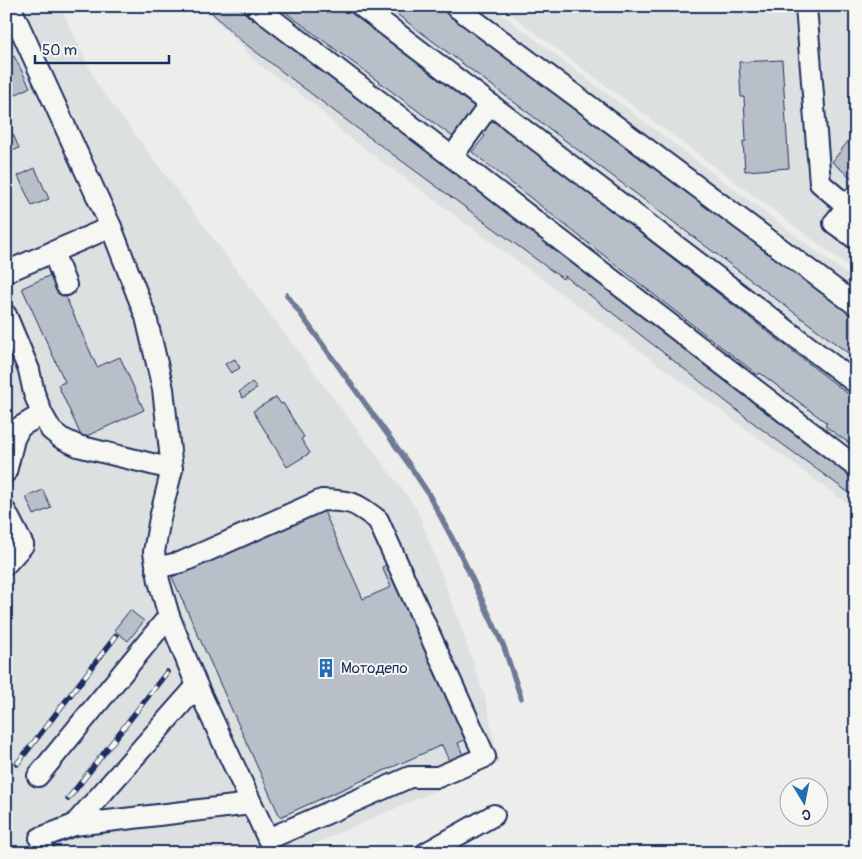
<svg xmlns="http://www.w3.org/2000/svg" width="862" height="859" font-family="Pangolin,sans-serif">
  <rect width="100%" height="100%" fill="#edeeec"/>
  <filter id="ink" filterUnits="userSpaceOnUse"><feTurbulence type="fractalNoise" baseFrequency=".02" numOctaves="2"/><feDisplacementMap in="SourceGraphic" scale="10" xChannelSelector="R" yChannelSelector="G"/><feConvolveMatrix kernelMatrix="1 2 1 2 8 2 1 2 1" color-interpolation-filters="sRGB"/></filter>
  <g filter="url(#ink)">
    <g fill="#dde0e1">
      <polygon points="6,6 60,6 97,84 417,509 453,605 486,700 499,763 294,853 6,853"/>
      <polygon points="203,6 491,6 856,281 856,510 343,133 314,104 258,64"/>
      <polygon points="499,6 856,6 856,272 570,59"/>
    </g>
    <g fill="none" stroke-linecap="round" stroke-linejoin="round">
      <polyline stroke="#6e7a96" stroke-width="5.5" points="287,295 408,463 428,493 460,553 504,647 521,698"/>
    </g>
    <g fill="#b9bfc8" stroke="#1b2f5e">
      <polygon points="209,6 238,6 253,21 254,19 309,62 763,407 856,474 856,498 756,425 565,276 563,279 354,126 239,39 211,12 213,10"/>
      <polygon points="277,6 342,6 479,110 457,140"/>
      <polygon points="386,6 444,6 856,314 856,359"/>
      <polygon points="14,56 30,87 6,100 6,61"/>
      <polygon points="782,60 789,168 745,171 743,141 746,141 744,97 741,97 739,62"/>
      <polygon points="490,117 856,400 856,448 825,426 827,423 760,373 758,375 685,319 472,152 485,136 478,130"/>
      <polygon points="8,123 19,148 11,152 6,143 6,124"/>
      <polygon points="856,131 856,180 855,181 832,162"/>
      <polygon points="35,168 49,199 32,206 18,176"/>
      <polygon points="55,273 97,367 120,357 144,410 82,438 58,385 65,382 22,288"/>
      <polygon points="235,359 240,368 231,373 225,364"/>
      <polygon points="252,382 257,388 243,398 239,392"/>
      <polygon points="276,397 281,404 283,403 304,437 301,439 310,453 287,467 253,411"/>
      <polygon points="43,490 51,508 34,515 26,497"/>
      <polygon points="323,509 363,599 391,587 382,567 390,563 469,738 458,743 463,755 449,761 442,745 280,817 172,577"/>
      <polygon points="130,610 144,621 128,641 114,630"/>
      <polygon points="29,850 29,853 14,853"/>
    </g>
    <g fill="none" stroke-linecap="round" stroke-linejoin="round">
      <g stroke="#1b2f5e" stroke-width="24">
        <g id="minor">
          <path d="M10,6l101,221 35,90 17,72 9,80 -12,49 -6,34 5,29 10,35 28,70 71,153 142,-62h28l47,-20 -107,-237c-24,-18 -25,-19 -56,-20l-140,62 -26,6"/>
          <polyline points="255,6 452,157 490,104"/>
          <polyline points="361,6 856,383"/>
          <polyline points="455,6 856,305"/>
          <polyline points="806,6 820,183 847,206"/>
          <polyline points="452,157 856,467"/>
          <polyline points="856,195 834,223 856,239"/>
          <polyline points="53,252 66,285"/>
          <polyline points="6,272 111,227"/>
          <polyline points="6,315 29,370 34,393 42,414 51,430 61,438 78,446 172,469"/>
          <polyline points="6,472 14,439 20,427 42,414"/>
          <polyline points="6,512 23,545 6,564"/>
          <polyline points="38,776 169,616"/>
          <polyline points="74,825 251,804"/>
          <polyline points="44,853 40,838 74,825 197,686"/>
          <polyline points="426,853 494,815"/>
        </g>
      </g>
      <use href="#minor" stroke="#f6f6f2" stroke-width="20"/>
      <g stroke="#1b2f5e" stroke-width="5.5">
        <g id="rail">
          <polyline points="17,764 116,636"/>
          <polyline points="68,799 167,672"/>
        </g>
      </g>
      <use href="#rail" stroke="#f6f6f2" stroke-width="4" stroke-dasharray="11" stroke-linecap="butt"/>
    </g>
  </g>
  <defs>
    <g id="building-bare" transform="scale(1.5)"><path d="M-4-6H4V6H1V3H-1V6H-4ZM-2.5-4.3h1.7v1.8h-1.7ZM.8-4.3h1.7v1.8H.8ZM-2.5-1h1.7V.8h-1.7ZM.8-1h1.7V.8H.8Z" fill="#1f6fb2" stroke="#f6f6f2" stroke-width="2.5" paint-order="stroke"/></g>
  </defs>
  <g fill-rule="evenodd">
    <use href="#building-bare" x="326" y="668"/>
  </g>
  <g text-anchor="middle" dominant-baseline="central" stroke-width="4" stroke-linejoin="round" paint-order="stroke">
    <g font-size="15" fill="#1b2f5e" stroke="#f6f6f2" text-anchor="start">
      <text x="341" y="668">Мотодепо</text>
    </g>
  </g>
  <rect width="862" height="859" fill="none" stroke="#f6f6f2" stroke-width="25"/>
  <rect x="12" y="12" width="837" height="834" fill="none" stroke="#1b2f5e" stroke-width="2" filter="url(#ink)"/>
  <g transform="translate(804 802) rotate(170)"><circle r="24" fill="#f6f6f2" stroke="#9ea6b7"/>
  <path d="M0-4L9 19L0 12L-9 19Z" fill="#1f6fb2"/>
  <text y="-8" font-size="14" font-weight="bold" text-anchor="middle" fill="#1b2f5e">С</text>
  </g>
  <path d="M35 55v8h134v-8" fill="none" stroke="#1b2f5e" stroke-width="2.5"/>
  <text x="42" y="55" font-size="15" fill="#1b2f5e" stroke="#f6f6f2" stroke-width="4" paint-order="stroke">50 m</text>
</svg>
